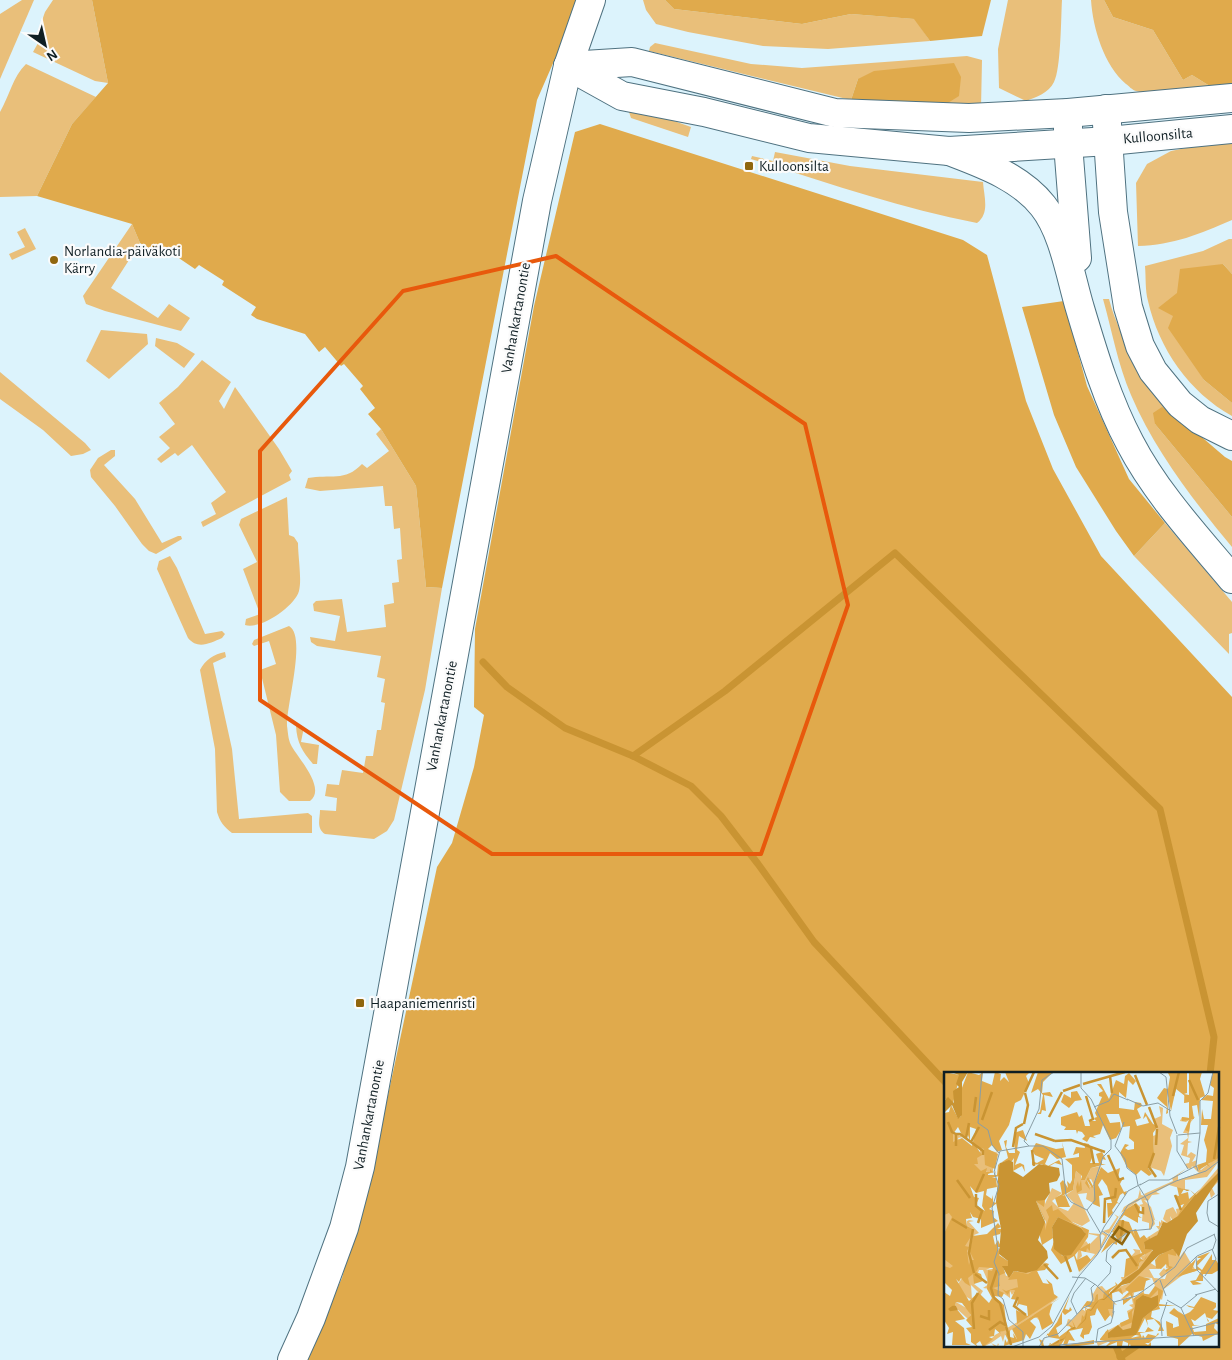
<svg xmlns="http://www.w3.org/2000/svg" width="1232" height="1360" font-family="'Alegreya Sans',sans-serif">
  <rect width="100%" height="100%" fill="#dcf3fc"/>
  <g fill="#e9bf7a">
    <polygon points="22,0 34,0 0,79 0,14"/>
    <polygon points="53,0 92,0 108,83 95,81 33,52 42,36 38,32 45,12"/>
    <polygon points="643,0 665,0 674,9 802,24 851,14 915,19 930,41 828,49 763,46 688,32 656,24 646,10"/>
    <path d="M1008,0h54c-1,17 -1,69 -8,82 -5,11 -18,15 -28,19l-27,-13 -1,-39z"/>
    <path d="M1091,0h13l9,17 40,13 30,50 9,-5 21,13c-25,3 -53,11 -77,3 -4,-1 -7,-5 -10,-7 -22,-19 -33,-55 -35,-84z"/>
    <polygon points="655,43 751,64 802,68 967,56 982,60 981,108 943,106 858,79 851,100 649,51 650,47"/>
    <path d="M26,64l70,33 -24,27 -35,72 -37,1v-85c9,-15 13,-36 26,-48z"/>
    <polygon points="629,105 691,127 688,137 631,118 628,109"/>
    <path d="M1232,142v78c-32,14 -59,25 -94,26l-2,-63 11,-19 24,-13 30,-6z"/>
    <path d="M775,152l75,14 133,16c1,15 7,31 -6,41 -77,-15 -151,-41 -226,-64l1,-3 21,5z"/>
    <polygon points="132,224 140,243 111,288 158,318 169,304 190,318 181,331 105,311 86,304 83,296"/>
    <polygon points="25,228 36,249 12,260 9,254 25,247 17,232"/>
    <path d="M1229,239h3v35l-9,-10 -45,29 -5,24 31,63 28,23v13c-43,-24 -73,-67 -84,-115 -3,-11 -2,-24 -3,-35l58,-15z"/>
    <path d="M1103,299h6c12,46 40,78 67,116l-21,9 77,93v30c-39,-47 -77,-96 -101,-152 -13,-30 -19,-64 -28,-96z"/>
    <polygon points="101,330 147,334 148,344 109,379 86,361"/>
    <polygon points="156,338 177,343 195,354 184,368 155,346"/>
    <polygon points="202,360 231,382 219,401 224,409 235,387 279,449 292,471 289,475 291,480 203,527 201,522 216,514 211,503 226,492 192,445 178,456 175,453 161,463 157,459 170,448 159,437 175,424 159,403 178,387"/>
    <polygon points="0,372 85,443 91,450 83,454 71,456 43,430 0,399"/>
    <path d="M381,429l35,57 10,101 16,1 -17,102 -31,130 -7,11 -13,8 -49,-5c-9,-6 -5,-15 -5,-24l16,1 1,-13 -12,-2 2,-12 12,1 3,-15 21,3 3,-17h7l4,-26h4l4,-27 -4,-1 4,-23 -8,-2 4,-21 -64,-10 -6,-4 -1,-5 25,4 5,-25 -26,-5 -1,-7 3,-3 26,-2 5,33 39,-5 -2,-22 10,-2 -2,-20 7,-1 -2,-22 5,-1 -2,-31 -6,1 -2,-23h-7l-2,-20 -63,5 -15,-3 3,-10c22,-4 37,4 54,-14l5,4 22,-17 -13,-17z"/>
    <polygon points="111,450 115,450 115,456 104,465 135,499 162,543 178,536 181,536 182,539 156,554 149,551 142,544 115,506 91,477 90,470 98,458"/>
    <path d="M287,497l2,38 5,2 4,6c0,14 4,36 1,48 -4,15 -38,39 -54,34l1,-6 14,-5 -17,-45 14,-7 -18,-37 2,-6z"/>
    <polygon points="1165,523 1232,602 1232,633 1229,634 1229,654 1134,556"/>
    <path d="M170,556l7,12 28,66 17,-3 3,3 -3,4c-12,5 -24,12 -34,0l-31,-69 2,-8z"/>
    <path d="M289,626c18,10 -3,80 -2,100 1,6 1,13 4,19 6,12 36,43 19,56h-21l-9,-9 -4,-57 -16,-65 16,-6 -7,-23 -15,5 -2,-2 2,-4z"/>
    <path d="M225,652l1,5 -13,6 19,86 7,70 69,-6 4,3v17h-80c-8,-6 -12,-11 -15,-21l-2,-63 -15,-79c5,-10 14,-16 25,-18z"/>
    <path d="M296,726l8,1 -3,15 18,3 -2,19h-4c-11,-13 -16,-21 -17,-38z"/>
  </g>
  <g fill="#e0aa4c" fill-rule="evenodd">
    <polygon points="92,0 578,0 568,29 537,100 442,588 426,587 416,486 381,429 368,414 375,408 360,389 363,386 344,364 341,366 325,347 319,352 305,334 257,319 251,315 256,307 222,285 224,281 199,265 195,269 164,248 159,255 140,243 132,224 37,196 72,124 108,83"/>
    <polygon points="665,0 991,0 982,36 930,41 914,19 851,14 802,24 674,9"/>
    <polygon points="1104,0 1232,0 1232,87 1213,88 1192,75 1183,80 1153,30 1113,17"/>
    <polygon points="954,63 961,77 959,96 943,106 851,100 858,79 874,71"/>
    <path d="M600,124l363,116 24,15 39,146 27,68 48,87 131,141v663h-928l38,-82 39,-150 56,-261 15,-24 22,-76 10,-52 -10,-8 1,-78 59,-323 41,-174zM946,1074h272v272h-272z"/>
    <polygon points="1223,264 1232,274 1232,403 1204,380 1168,328 1173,316 1158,308 1177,293 1180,269"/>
    <polygon points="1064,301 1087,386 1129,479 1165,523 1134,556 1116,531 1076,467 1054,415 1022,307"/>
    <polygon points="1162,407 1176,415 1225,457 1232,461 1232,517 1155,424 1153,413"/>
  </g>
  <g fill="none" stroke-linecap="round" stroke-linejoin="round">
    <g stroke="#c99433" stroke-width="7">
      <polyline points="483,662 507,687 565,728 633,756 691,786 721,816 758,864 814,942 946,1083"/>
      <polyline points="633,756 725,691 895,553 1160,809 1214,1037 1210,1074"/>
      <polyline points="1116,1346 1122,1360"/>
      <polyline points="1120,1357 1136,1346"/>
    </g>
    <g stroke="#4f7280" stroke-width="30">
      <polyline id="tertiary" points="292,1360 311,1318 344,1228 360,1167 537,201 568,66 591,0"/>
    </g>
    <g stroke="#4f7280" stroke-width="30">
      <g id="secondary">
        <polyline points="568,66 622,96 704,112 809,138 949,151 1109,141 1232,129"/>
        <polyline points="568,66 632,62 835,113 969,118 1068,113 1232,98"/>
      </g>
    </g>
    <g stroke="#4f7280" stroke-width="30">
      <g id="trunk">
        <polyline points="1106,109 1113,212 1128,307 1140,346 1153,371 1180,404 1200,420 1232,436"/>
        <polyline points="1068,113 1068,144 1077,258"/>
        <path d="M949,151c34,13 71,26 94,55 20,25 27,68 36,99 14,47 28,95 51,138 26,50 66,93 102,136"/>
      </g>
    </g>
    <use href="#tertiary" stroke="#fff" stroke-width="28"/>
    <use href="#secondary" stroke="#fff" stroke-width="28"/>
    <use href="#trunk" stroke="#fff" stroke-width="28"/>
  </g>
  <path fill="none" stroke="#e8590c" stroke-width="4" stroke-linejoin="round" d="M556,256l249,168 43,181 -87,249h-269l-232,-154v-249l143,-160z"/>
  <g fill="#90660e" stroke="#fbfbfb" stroke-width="2">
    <rect x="744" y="161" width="10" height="10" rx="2.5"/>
    <circle cx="54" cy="260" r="5"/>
    <rect x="355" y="998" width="10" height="10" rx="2.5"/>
  </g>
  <g text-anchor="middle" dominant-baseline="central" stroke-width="4.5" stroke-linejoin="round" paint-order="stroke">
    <g font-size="15" fill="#0f1e23" stroke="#fbfbfb">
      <text transform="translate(1158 136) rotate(-5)">Kulloonsilta</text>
      <text transform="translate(516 318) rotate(-80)">Vanhankartanontie</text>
      <text transform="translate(442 716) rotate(-79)">Vanhankartanontie</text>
      <text transform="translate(369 1115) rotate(-79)">Vanhankartanontie</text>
    </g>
    <g font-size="15" fill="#0f1e23" stroke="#fbfbfb" text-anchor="start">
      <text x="759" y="166">Kulloonsilta</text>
      <text x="64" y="251">Norlandia-päiväkoti<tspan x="64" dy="17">Kärry</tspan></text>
      <text x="370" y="1003">Haapaniemenristi</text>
    </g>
  </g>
  <g transform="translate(944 1072)">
    <rect width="275" height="275" fill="#dcf3fc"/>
    <path d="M240,23h6l2,21 3,1 -5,6 -2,18 4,1 -4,1 -1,13 4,-4 5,3 -4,7 5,-2 -1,5 5,5 15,-12 3,2 -9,8 9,-7 -12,16 -22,3v10l5,1 -21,-6 -13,7 4,2 -8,1 -4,6 -4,-1 7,7 4,13 4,1 2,2v-3l6,3 -4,-4 3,-9 7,-3 4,7 -1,-5 9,-2 34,-40v14l-7,7 3,6 -4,4 -3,-12 -15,12 -14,18 -6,5 -3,-5 1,4 -2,3 -8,2 -2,6 -2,4 -6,5 -2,-2 -2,6 6,9 -14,17 -23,18 14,-5 19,-21 11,7h-11l5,9 11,1 2,-6 -5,5 -3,-4 5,-6 2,3 3,-2 -3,-1 1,-15h-4l6,-4 6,1 5,7 4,-6 8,14 4,-7 -3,8 3,5 -12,3 -20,15 -2,11 -3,-3 -1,9 -15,12 -7,17 -9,-1 -29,12 -2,-5h11l-2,-9 24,-13 -2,-8 6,-3 -4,-3 4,-1 -2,-9 -8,5 -2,-1 8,-7 -1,-2 -6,4 -4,-3 -6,2 -2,5 7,7 -3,-1 -1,15 -3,-4 -5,6 -7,-14 -21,20 -11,-1 2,-7 4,1 10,-11 3,2v-4l3,1 -2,1v1l7,-1 -2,-18 2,3 4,-7 5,-1 8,9 2,-5 10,-9 -1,-4h5l1,-4 11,-4 2,-7 3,-1 -2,-4 -4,9 -7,-7 -2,3 8,3 -6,7 -2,-2 -2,-8 9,-10 -2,-3 7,1 1,6 4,-1 -3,-14 17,-11 -3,-4h3v-5l-5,-1 1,4 -6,6v-7l-7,-2 1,-13 -4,-3 4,-1 -2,-5 -20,14 -12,21 -6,-3 6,-2 8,-12 -3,-3 5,3 5,-10 14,-9 2,-9 1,6 4,1 -1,-2 29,-13 -1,-3 15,-10 -2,-4 4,-1 1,-5 -9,-3 3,-10 -4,-1 8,-6 -1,-5h-4l6,-13 -3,2 -6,-1 2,-4 7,1v-16l-5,1zM248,94l7,7 -21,7v-5l9,-7 4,1zM196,205l12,1 3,8 -6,8h-5v-4l-11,9 1,-6 -6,-5zM215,34l4,2 -1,16 11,6 -3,8 2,8 -8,30 -3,-5 -12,-4 5,-13 -1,-18 5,-2 -6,-21 2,6 7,-3zM0,45l10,16 9,4 -5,1 6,15 16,2v-7l19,5 -6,1v19l-11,-2 -5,21 -5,-7 -6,3 5,6 -11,20 11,21 2,-6 -6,-3v-5l2,-1 5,1 -5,1 10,11 -5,2 19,26 -1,6 -6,3 17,-3 3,9 40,-14 -9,9 1,4 13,26 8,-4 -8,6 -2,15 4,5 -13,-2 -6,-6 -29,19 -2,8 -2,-6 -10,7 6,3 1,-3 1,2 -4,2 -4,-4 -8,4 12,-12 38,-22 -13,-29 -8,11 -2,-4v7l-7,-5 -9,3v4l-4,-11 -7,-1 6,-4 -6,-14h-4l-5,14 9,7 -5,8 1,-6 -8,-8 1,15 -9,-5 -5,-11 4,-6 -18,-12zM157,94l-7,19 -3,-6 -5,1 5,7h3l-1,16 -7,-4 1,-6 -9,1 12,27 -8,5 -12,-5 17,10 1,4 -7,10 5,-4 3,4 9,-9 -9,-2v-1l11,1v3l1,8 4,-9 -3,-2 -2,3 2,-5 6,3 -9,17 -22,24 18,-22 -14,-3 1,5 -5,5 1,-12 -9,10 -8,3 -7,-12 -1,-8 9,14 9,-1 14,-23 -27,-15 -6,10 1,11 -4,-16 -2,9 -4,-3 3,-6 -9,-20 8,-2v4l7,-16 10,5 -10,8 6,6 10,4 6,-8 -8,-8 7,-5 3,-19 5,4v4l4,1 6,-12zM12,230l12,7 3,6 -3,4 -13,-12z" fill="#e9bf7a" fill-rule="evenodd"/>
    <path d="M0,0l16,3 -7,28 -7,-4 -2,2zM24,0l11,3 4,-3 -1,9 10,4 3,-13 6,2 -1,7 4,-4 5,5 -4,-10h25l-4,4 3,7 2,-6 2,-3h1l-13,26 -6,3 -6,22 -10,16 3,9 -5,2 -5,-7 -4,4 10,5 -3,15 -10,-4 -1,-16 -7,-1 5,7 -5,3 1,6h-4l7,7 6,-3 -1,4h4v-3l3,3 -5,2v1h6l2,-5 -1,5h2l1,-10 2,-2 -1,13 -7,2h4l1,9 -10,2 -1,6 6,4 1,-4v7l4,1 -8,6 5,2 -1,6 5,4 -17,7v-9l-8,-2 -3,-5 2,6 -6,1 1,7 6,3 -1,6 -7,11 4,1 -2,4 2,14 1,-5h4l-4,-8 3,-16 14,-2 11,-11 3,4 -4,2h5l-2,5 -7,2 2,9 3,-5 3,7h-3v4l1,-3 2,3 -2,4 9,6v5l-5,1 2,6 -7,3 2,10 -7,2 11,5 -2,4 -8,-1 10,9 3,25 -7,2 1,2 -6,-5 -1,7 -5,1 4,2 -10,8 -3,-6 -4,3 2,3 -7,-5v-8l-5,-6 6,-1 -6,-7 5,-5 -9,-12 -6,-1 -1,5 10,12 -10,2 9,7 2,15 5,2h-19l1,-13 -6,2 2,-6 -5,-8v-28l6,4 2,-6 -8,-8v-16l6,2 3,-2 -9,-7v-25l8,-17 -3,-4 -5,2v-102l5,-1 2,-7 7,13 3,-2 -1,-23zM14,55l5,10 5,-2 2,6v-14l6,2 -4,17 -10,-8 -9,4v-8zM26,114l6,7 8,-2 -2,15 3,5 -9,-6 3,-7 -5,-1zM35,195l14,1 -1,3 -4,-1 -1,19 5,9 -3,5 -10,-10 2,-3 -12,11 -13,-22 3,3 2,-4 4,5 5,3 -2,-8 5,-4 1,10 9,-3 -2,-7 -5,-2zM94,0h15l-10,10 -1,11 8,-1 3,5 -9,-2 2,16 -4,-1 -1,4h-4l3,-2 3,-17 -5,-6 -7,4zM215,0h28v21l-3,1 5,1v-23h13l-2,7 5,17 -5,2 -1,19 -2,-12 -5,1 2,13h-3l-2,13 -4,-2 4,-10 -7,1v-4l7,1v-16l-5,1 1,-7 -9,-7 -5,22 -4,-20 1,22 -2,1 1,-7 -10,-9 7,-10 4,1 2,-12 -2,-4zM269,0h6v86l-11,6 2,3 -3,-2 -8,5 -2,-5 9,-3 1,-12 -3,-10 4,-15h-7l1,-16 2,10h7l2,-18 -12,-1 6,-5 6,1 1,-8 -4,-3zM185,1l7,8 -3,4 -5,-5 -2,18 -7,-6v16l15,2 1,-8 6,1 1,3 -5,3 4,9 -6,2 2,6 12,-3 -3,-7 -3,3 2,-7 8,12 5,2 -5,7 1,20 -6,15 4,6 -3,2 -8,-6 -5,5 -9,-8 -7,-14 5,-9 4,1 -4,3 3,2 6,-1v-7l-5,-4 1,-12 -7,1 -4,-13h-13l4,9 10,-1 1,8 -5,8 -6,2 -7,-15 -3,9 -7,2 3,2 -6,-1 -3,5 -5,-3 3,-3 -3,-4 -4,-1 -1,3 -1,-4h-12l2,-3 -5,-2v-8l16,-5 2,5 3,-2 3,11h5l-1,-5h7l-2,-3 3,-1 -2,-4 7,-16 -3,-1v-3l4,-2 -6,-7h4l8,15 7,-19 8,4 1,-8zM133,19l5,9 -7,1 -6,7 -8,-6 3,-8 7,4v-6zM79,58l4,11 -8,-5 -2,14 3,2 -5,13 5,-2 4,2 1,7 -3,-6 -9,5 1,-13 -2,3 -10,1 6,-4 -4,-17 3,-1 -1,7 3,6h6l-1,-20zM118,70l4,15 -9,2 -7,-6 -5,11 3,2 11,-6 3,5 -7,-2 -7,4 -7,-3 -9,1v-4l5,2 7,-4 -9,-4 -3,-5 4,-7 20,6 7,-1zM140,71l5,1 4,11 -3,8h9l-3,-9 6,-2 4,8 -4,-1v5h4l-15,4 -6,12h-4l1,10 -5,3 -1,-6 2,-6 1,6 3,-11 -6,-5 -3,19 -11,6 3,-1 5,12h-12l-3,-9 7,-4 -2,-11 3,-3 5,8 -1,-7 3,3 2,-4v-15l-7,-6 14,-2v-4l-6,2 3,-8 9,1zM157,95l7,6 12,-5 -2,10 4,2 -2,4 4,8 3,-1 -2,5 -2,-3 -3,2 -3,7 3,2 -3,-1 -5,7 1,3 -5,5 -1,-15h5l-5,-17 -5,-7 -4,6 5,10 -4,1 1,11 -7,-3 1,-18 -2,2 -5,-8 3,10 -5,-7 3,-6 5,9zM233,115l7,2 -3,5 7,-2 1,7 11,-10 -23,28 7,-13 -5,2 -4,-11 4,1zM101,126l-1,9 -7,-5 8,17v11l4,-13 -3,-7 6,-5 1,6 5,-2 15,14 16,7 -1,7 -8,12 10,-6v8l-3,-3 -1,4 -7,-2 -4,5 2,5 10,-5 4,5 -12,12 -5,-16 -13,8 -10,-14 3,-8 8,14 8,-2 15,-21 -4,-6 -23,-10 -6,10 1,11 -11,7 -3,-13 6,-11 -9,-20zM192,131l4,4 -1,9 3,2 -4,-1v6l-14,-8 -4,5 9,2 6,14 -2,-6 3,-1 4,9 4,-3 4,5 1,-4 2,4 -7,2v4l1,3 8,1 -13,7 -3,9 3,-8 4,3 1,-3 3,-3 -4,6 -4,1 -2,7 -14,9 2,-19 16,-6 -11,-20 -3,-2 -6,5 -1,8 -4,-2v3l-4,-2 -12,10 9,-17 8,4 -3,-5h-4l3,-2 -2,-1 13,-22zM229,177l3,1v6l-8,-2 1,12 4,1 -7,5 -1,-2 4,-2 -3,-4 -5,5 -5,-1 -1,-8 4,-5zM266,180l-13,14 5,4 10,-16v6h4l3,5v5l-7,4 4,5 -4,-5h-9v7h-8l7,3 -9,1 -3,-4 6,-1 5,-9 -2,-1 -22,7 19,-18 -4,10h4l1,-8 4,-3h-3l-1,-1zM102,191l3,1 -4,6 -8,1 6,12 6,1 -3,-5 6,5 2,10 4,3 -41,27 -1,-14 12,6 -1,-10 -8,-2 -3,4 2,-8 -7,-1 4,-9h-5l-2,5 -6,-6 4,2 12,-4 -1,-8 -9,1 6,-9 14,3zM195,204l12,3 -5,2 -2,9 -12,3 1,4 -10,8v-5l8,-3 -1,-3 -8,5 7,-7 -4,-3zM171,210l3,3 -7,5 -2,3 1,2v-3l11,-4 2,7 -4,-4 -7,2 1,16h-5l2,6 -5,6 -8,-13 -2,7 -5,1 2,11 -3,7 -5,1v4l-4,-3 3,-8 -14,3 6,10 -6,-1 -2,5 27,-5v4l-24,3 -7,-2 2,-6 -5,7h-12l12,-7 -12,-2v-4l-5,9 1,4h4l-6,1 -3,-8 4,2 14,-19 13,-27 -5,14 4,1 1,-3 2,3 -7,5 -3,-3v12l-6,4 3,9 12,-9 -3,-4 6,3 -2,-7 4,8 5,-6 1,-7 2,2 3,-8 5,-1 -7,-2 -6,6 8,-11 7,1 2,-7 2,-1v6l5,-2 1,-6 12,-7zM211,214l8,5 -4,13 17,2h-17l1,3 -8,2 -1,6 9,5 4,9h-6l2,-5 -6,-7 -7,1 1,6 -3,-8 -7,14h7l3,-5 6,4 -14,2 2,5 1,-3 2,3 3,-4 8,2 2,-3 1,1 -10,9h-4l3,2 3,-3v4l-20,1 -1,-3 -2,3v-4l-5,-2 -1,5h-5v-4l-12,5 5,-5 -10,-2v-1l8,-10 2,9 17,-4 8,1 -4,3 9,-2 -4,-1 1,-7 7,-11 14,-11v-16l-8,8 -6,-3 -7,4 -2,8 -3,5 1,10 -12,5 -1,-4 9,-4 -1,-6 7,-6 -2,-8 9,-6 7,2zM257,225l15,6v4l3,-3 -6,6 6,1 -7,8 -6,-2 3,4 -1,1 -3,-9 -10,8 -4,-2 3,6h6l-8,1 2,6 12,-1v-7l13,-6v7l-4,-2 -1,5 5,5 -16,8 -1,-4 -10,-3 -14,13v-8l-11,-3 -1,-15 7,3v4l6,-2 -1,-8 -9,-5 5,-5 7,6 -3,-3 6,4 6,-3 4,-4 -5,-1 -3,-2 8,2zM116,226l-7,4 -4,12 4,9 -11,7 -4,-13 -4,1 -4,3 6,6 -6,12 -4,-5 -2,6 -20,6 1,-7 2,4 1,-3 -3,-6 5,-4v7l4,1 -1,-5 4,6 -5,-10z" fill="#e0aa4c" fill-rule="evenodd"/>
    <path d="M7,0h17l-6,10v33l-4,4 -6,-14 -8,8v-12l4,-4 6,6 -1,-12 6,-4 -3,-3 3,-9zM65,88l4,2v9l10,6 16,-13 20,4 1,7 -3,6 -8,2 1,10 -5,7 -9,1 9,21 -7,18 9,11 1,7 -11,12 -11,3 -12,-2 -5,7 -7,-12h6v-5l-9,-7 2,-25 -5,-27 3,-35 1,-4zM275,100v6l-23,35 2,8 -11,13 -8,23 -6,-8 -14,6 -29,28 -8,2 -18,15h-5l-2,3 -2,2 -1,2 -3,4 -4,-2 -1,10 -9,9 -8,2 -5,9 -3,2 -2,-1v2l-6,3h-1l-2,-1 -2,3 2,-4 2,2 7,-5 6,-2 3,-8 6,-3 3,1 8,-9 2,-10 4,1 4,-6 4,-4 5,-1 19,-19 16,-11 14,-19 -8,-1 -1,-7 13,-7 6,-13 4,1 11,-7 17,-21 -5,-5 -3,1 -4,-2 7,1 6,5zM114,145l23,11 5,6 -15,21 -8,1 -9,-7 -2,-22zM199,223l8,3 7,-3v11l-15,12 -7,17 -28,3v-5l10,-8 5,5 8,-2 5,-28z" fill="#c99433"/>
    <path fill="none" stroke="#c99433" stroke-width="2.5" d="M191,3l12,30M166,4l2,17M245,8l9,20M139,12l42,-12M119,19l17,-6M81,20l9,-20M142,24l7,23 -4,2M229,24l6,-24M205,35l8,21M30,40l2,-15M105,45l13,-25M38,48l10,-28M4,50l4,10 4,2M80,52l4,-19 -3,-12M91,62l20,7M22,66l3,-15M111,69l16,-1 34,12M27,70l8,-15M212,73l1,-16M12,74v-12h4l23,17v4M69,75l3,-19 7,-4M147,76l3,16M88,78l2,16M210,81l-5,14 7,10M164,83l11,25 5,-2M270,87l5,-32M13,108l13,18M32,120l8,-18M32,122v12l6,5 -4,12M231,123l6,15M191,132l4,8 4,1v-6M8,147l15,9M160,151l1,-24 10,-2 1,-9M29,157l-4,24 5,20M177,164l2,-16M121,184l6,16M168,186l7,-7 7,-1 11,16M100,192l14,15M31,202l12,9M74,225l-4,9 12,9M50,226l-3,-10 6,-18M50,226l6,5 3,11M5,238l1,-1 3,-2h2l1,2 -6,1M59,242l8,31M36,244l9,3v-9M30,257l-2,-26 6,-10M45,258l11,-8 7,4"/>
    <path fill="none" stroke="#8a9ea5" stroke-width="1" d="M38,0l-4,51 10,7 4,15 7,8M110,0l-12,8 -3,29 -15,32 5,5h14l19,13 4,36 5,7 16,8M137,0v16l10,11 20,41v9l-8,8 -9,27 1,16 -8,10M215,0l7,5 4,39 7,18M183,27l16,7 15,-3 13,8M150,35l15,-6 5,-7 14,6M180,50l-9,24 10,13 2,9 9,7 2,10M233,63v16l11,18M234,63l22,-2v-32l8,-8 5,-21M254,99l-2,-6 4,-32M194,113l9,15M196,113l9,-5h20l27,-14M275,122l-11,7 -1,12 2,8 10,6M143,138l14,24M158,159l16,10M157,176l-1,-13 4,-8 24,-36 13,-7M252,185l1,13 22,23M261,204l11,-17 -4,-10M128,205l13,1 11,7 18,17 -1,11M216,208l6,16M211,210l20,-15 12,-19 28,-14M153,215l13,-14 1,-7 -5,-5 1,-10 6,-7 16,-13 22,-2 2,-7 -6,-23M219,217l34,-33 16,-7 3,-9 -2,-6M251,223l21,-6M223,228l14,8 13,28M170,230l22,-6 21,-15M237,236l16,-13M133,242l-6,-13 3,-8 12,-15M247,257l28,-7M218,264l-1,-16 6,-18M148,270l127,-8M152,271l2,-14 13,-6 3,-12M115,273l34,-3M68,275l27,-10 13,-11 27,-50 18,-21 31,-50 48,-24 30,-10 13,-10M79,275v-15l-14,-12 -6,-21 -5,-4 1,-21 -5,-12 4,-13 -6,-41 7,-22 -5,-14 6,-21 29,-5M95,275l5,-9 14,-4 25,-26 7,-3 3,-6 -2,-11 4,-4"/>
    <path fill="#90660e" fill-opacity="0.15" stroke="#90660e" stroke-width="2.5" d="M175,155l10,6 -7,11 -10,-7z"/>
    <rect width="275" height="275" fill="none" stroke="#0f1e23" stroke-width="2.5"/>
  </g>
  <g transform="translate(45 45) rotate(146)" stroke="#fbfbfb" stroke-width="4" paint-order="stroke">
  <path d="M0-4L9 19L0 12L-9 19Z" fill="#0f1e23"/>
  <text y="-8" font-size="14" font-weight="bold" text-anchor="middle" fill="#0f1e23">N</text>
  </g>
</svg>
